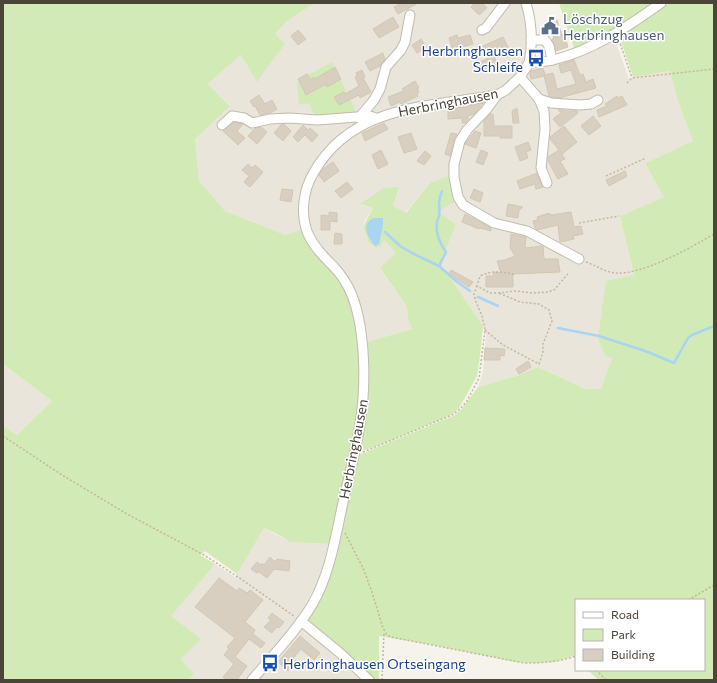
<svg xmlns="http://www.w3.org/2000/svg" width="717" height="683" font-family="Commissioner,sans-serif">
  <rect width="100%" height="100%" fill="#f6f3ec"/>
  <g fill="#eae5da" fill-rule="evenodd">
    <path d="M315,3h208l2,9 4,56 23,-4 25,-7 15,-5 23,-12 14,39 4,-2 37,-6 8,31 15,39 -48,22 19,34 -44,19 14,60 -22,82 -11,32 -14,-1 -49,-22 -19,8 -41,12 5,-15 3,-37 -3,-9 -43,-63 16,-38 -16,-10 -10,-32 -25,30 -12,-7 6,-19 -38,18 12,3 -9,14 -1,5 6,16 7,5 8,-8 12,13 -16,16 27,38 1,13 4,9 -49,14 -59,-114 -19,6 -60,-24 -26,-30 -4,-42 35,-34 -22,-21 33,-29 16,26 11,-15 7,-32 12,-13zM309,103l48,11 -42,3z"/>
    <polygon points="3,364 52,401 17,435 3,426"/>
    <polygon points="264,528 290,542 330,544 320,576 300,617 368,680 188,680 194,674 181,659 200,639 170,616 215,564 235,577"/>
  </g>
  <g fill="#d2eab5">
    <polygon points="3,3 315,3 287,21 275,34 285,44 268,66 257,82 241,55 208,84 230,106 195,139 199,181 225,211 285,235 304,229 343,282 353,301 361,366 357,418 351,452 330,544 290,542 277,534 264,528 237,574 205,551 200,555 215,564 171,616 201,639 181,659 194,674 188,680 3,680 3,426 17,435 52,401 3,364"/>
    <polygon points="559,3 714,3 714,680 598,680 588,670 704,670 704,600 576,600 576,659 573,656 555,662 535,663 515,662 433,645 379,636 379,680 368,680 305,625 326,579 356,456 453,416 461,410 478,387 519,375 538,367 586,389 601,389 612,358 605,355 598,339 606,281 634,275 620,216 664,197 645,163 693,141 678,102 670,71 633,77 617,29 575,51"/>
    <polygon points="332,62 357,114 315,117 309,103 299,105 297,84 304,77"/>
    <polygon points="451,175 457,200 439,211 440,214 444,216 456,225 440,263 483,326 480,356 477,376 459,408 451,415 374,447 357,452 363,343 412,329 408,320 407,307 380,268 396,253 384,240 380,246 376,248 369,243 363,227 373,208 360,204 384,188 399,187 393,206 406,213 430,183"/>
  </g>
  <path fill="#a9d4f2" d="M374,218h9v7l-4,19 -4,2c-7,-8 -15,-23 -1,-28z"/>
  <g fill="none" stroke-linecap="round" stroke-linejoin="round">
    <g stroke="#a9d4f2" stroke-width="2.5">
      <polyline points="385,232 400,246 412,253 439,266 456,281 470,291"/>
      <path d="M439,266l7,-14c-6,-8 -11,-20 -9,-30 0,-2 2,-4 2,-6 2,-11 -3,-13 3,-25"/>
      <polyline points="478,297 498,306"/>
      <polyline points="558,328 599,336 648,352 674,363 688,338 692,335 714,326"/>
    </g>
  </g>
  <g fill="#d8cfc1" stroke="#d3c7b4">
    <polygon points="402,3 418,3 398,14 394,7"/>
    <polygon points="475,3 482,3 487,8 479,15 471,7"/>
    <polygon points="393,17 399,27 379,38 373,29"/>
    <polygon points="557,20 562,35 564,34 568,47 556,51 552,39 554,39 548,22"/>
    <polygon points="298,30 306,39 298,45 291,36"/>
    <polygon points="457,35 458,38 470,35 473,44 459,48 461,52 454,54 449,38"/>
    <polygon points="503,37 508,47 488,57 483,46"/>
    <polygon points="421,39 426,47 417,53 412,45"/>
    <polygon points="383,53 385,59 380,66 370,71 365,62"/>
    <polygon points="494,56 498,65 482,72 477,63"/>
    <polygon points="574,60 580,75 583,74 586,82 593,79 596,88 559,98 552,97 549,96 544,76 531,79 530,73 531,71 543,68 545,75 553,73 557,89 576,84 571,70 561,73 559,65"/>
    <polygon points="335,67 341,79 327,87 326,84 306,95 298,79 307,74 310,80 314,77 315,79"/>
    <polygon points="362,70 365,77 363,78 371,92 360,98 359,95 339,105 334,97 344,92 345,94 359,86 355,77 357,76 356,73"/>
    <polygon points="415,81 419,88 417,89 419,92 417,94 418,96 401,104 400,102 391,106 388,97 404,91 402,89"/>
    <polygon points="259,95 265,104 272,100 277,109 270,113 260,115 255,106 254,107 250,101"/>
    <polygon points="617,96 618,98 622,96 627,105 599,117 597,110 607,106 605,104"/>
    <polygon points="483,103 474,114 468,116 468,120 465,123 462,123 462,118 448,119 448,108 468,107 468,106"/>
    <polygon points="517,108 519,123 513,123 512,111"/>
    <polygon points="558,109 567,111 577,111 578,113 560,127 553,119 561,113"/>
    <polygon points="490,114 493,114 494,126 512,126 512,138 500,138 500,136 484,136 484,121"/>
    <polygon points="593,116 601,126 589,135 581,126"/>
    <polygon points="234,122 243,124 237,131 245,138 238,145 223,131"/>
    <polygon points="384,123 388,129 365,141 362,133"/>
    <polygon points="282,124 284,124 291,131 283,141 274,133"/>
    <polygon points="303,125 308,130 310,128 318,135 312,142 305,135 298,142 293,137"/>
    <polygon points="564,126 577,142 562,154 561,153 565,159 560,161 568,174 558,179 548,161 548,157 559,150 550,139 550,137"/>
    <polygon points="261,127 267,132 257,144 248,136 255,128"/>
    <polygon points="475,131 481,133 476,148 465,144"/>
    <polygon points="411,133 417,149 404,153 398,137"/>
    <polygon points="451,133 457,134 454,139 450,156 445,154"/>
    <polygon points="528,142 531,150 526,152 528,158 520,161 515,147"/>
    <polygon points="381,150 388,164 378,169 372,155"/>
    <polygon points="481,150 488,153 483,165 476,162"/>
    <polygon points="425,151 431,156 424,165 417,161"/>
    <polygon points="333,162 339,171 324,182 319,175 324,168"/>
    <polygon points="248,164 252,168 255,165 263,172 250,187 244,182 249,176 242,170"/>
    <polygon points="625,171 627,176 609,186 606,180"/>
    <polygon points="537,173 543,187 536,189 535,184 520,189 517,181"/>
    <polygon points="347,182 353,189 341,198 335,191"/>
    <polygon points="282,189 293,190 291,202 280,200"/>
    <polygon points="474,189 483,193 480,202 470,198"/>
    <polygon points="508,204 523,207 519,210 518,218 506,216"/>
    <polygon points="329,212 337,213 337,222 330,221 330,230 321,230 321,215 329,216"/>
    <polygon points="571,212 574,227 581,226 583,234 573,236 574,239 560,242 558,225 537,230 535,228 533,221 538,220 537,217 549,213 551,215"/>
    <polygon points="465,214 491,228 491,231 480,228 479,229 462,222"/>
    <polygon points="335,233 342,234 342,244 334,244"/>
    <polygon points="511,234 526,237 525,248 543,246 544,259 558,259 560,272 513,274 513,287 486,287 486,276 493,276 494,272 501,273 497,261 505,260 515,256 510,248"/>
    <polygon points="451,270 473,282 469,287 449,274"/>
    <polygon points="485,348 505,349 504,356 500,355 500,360 484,360"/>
    <polygon points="528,361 531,367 519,374 516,369"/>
    <polygon points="270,557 275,562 277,559 290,561 289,571 274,569 267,578 259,572 257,573 251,569 257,562 261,565 262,563 264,565"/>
    <polygon points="219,578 237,591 239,588 247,593 250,590 263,600 245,622 255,630 253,634 265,643 261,648 249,639 235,657 247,666 237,680 227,680 223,677 234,664 224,655 229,648 227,647 235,638 195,607"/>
    <polygon points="272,613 284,622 279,628 277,627 272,633 264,627 271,620 268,618"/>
    <polygon points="300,636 320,653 314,660 301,649 289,663 292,666 288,671 278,662"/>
  </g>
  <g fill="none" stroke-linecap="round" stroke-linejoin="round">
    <g stroke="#c2bbae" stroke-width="11">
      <g id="minor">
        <path d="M526,3c6,20 7,40 3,60"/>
        <polyline points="482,30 486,28 505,3"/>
        <polyline points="531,40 545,40 549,46 552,60"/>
        <polyline points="520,77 539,99 551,103 580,105 591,104 598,100"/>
        <polyline points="497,95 486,110 467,130 460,141 454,164 454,177 458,197 463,205 494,223 527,231 579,259"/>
        <polyline points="539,99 544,111 545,129 541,168 547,183"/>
        <polyline points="359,118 374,100 380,89 386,67 401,50 405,42 410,15"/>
        <polyline points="222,125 232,116 244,118 252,123 270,119 290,118 317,120 370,116 376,118"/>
        <polyline points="301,621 340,653 369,680"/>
        <path d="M252,680c20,-24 44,-48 60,-75 17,-29 23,-65 30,-98 6,-28 14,-55 18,-83 5,-32 5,-67 0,-99 -4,-22 -10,-41 -26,-58 -10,-10 -20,-20 -26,-33 -8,-20 -5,-44 6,-62 39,-68 116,-65 183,-77l9,-5 14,-13 9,-14c8,-1 16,-1 24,-3 41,-10 74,-33 108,-57"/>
      </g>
    </g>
    <g stroke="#c4b79f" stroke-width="1.5" stroke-dasharray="2 2" stroke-linecap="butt">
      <polyline points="619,40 632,78"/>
      <polyline points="627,83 632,78 714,69"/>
      <polyline points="606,176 646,158"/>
      <polyline points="579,223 619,216"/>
      <path d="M586,262c9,3 19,10 29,11 28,2 75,-25 99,-39"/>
      <path d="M514,274c-13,-2 -22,-4 -34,2l-3,10 13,7h9l16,-2 17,2 16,-1 6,-2 14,-16"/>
      <polyline points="485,330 503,345 539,364 543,352 543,344 552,321 549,310 539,304 520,302 499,293"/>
      <polyline points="3,436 62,475 127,514 204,555 241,579 294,616"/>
      <polyline points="363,452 452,415 460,409 467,401 479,378 485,330 482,316 476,302 474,294 477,286"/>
      <path d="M345,533l19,37 8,22 11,36 4,7 4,2 133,26c18,0 35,-1 52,-7"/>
      <polyline points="688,600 714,585"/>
      <polyline points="596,670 606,680"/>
      <polyline points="382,680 384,632"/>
    </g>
    <use href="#minor" stroke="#fff" stroke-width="9"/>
  </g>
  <defs>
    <g id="civic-bare" transform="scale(1.38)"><path d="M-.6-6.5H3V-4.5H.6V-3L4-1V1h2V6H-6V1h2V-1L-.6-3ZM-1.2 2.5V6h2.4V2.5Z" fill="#5c6f8a" stroke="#fff" stroke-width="2.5" paint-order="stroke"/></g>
    <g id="bus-bare" transform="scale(1.38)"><path d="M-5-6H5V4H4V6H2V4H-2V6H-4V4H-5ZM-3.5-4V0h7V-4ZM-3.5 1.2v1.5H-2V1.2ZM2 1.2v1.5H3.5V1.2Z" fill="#1a4fb4" stroke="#fff" stroke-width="2.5" paint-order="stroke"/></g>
  </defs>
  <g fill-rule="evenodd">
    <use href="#civic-bare" x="550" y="26"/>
    <use href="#bus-bare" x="536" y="58"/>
    <use href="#bus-bare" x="270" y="663"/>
  </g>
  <g text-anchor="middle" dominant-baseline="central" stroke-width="3" stroke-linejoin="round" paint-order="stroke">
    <g font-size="14" fill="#4e5e75" stroke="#fff" text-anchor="start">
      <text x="563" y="18">Löschzug<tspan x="563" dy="16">Herbringhausen</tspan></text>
    </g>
    <g font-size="14" fill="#164399" stroke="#fff" text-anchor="end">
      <text x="523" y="50">Herbringhausen<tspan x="523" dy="16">Schleife</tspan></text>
      <text x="283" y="663" text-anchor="start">Herbringhausen Ortseingang</text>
    </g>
    <g font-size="14" fill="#4b4439" stroke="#fff">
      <text transform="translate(448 102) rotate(-11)">Herbringhausen</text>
      <text transform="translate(353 449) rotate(-79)">Herbringhausen</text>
    </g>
  </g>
  <rect width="717" height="683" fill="none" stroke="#4b4439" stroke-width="8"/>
  <rect x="575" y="599" width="130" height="72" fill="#ffffff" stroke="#b7b4b0"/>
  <rect x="583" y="612" width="20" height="6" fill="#ffffff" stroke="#b7b4b0"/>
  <text x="611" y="619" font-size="12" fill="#4b4439">Road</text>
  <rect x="583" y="629" width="20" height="12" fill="#d2eab5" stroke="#b7b4b0"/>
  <text x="611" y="639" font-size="12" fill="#4b4439">Park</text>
  <rect x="583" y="649" width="20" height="12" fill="#d8cfc1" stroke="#b7b4b0"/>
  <text x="611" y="659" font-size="12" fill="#4b4439">Building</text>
</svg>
